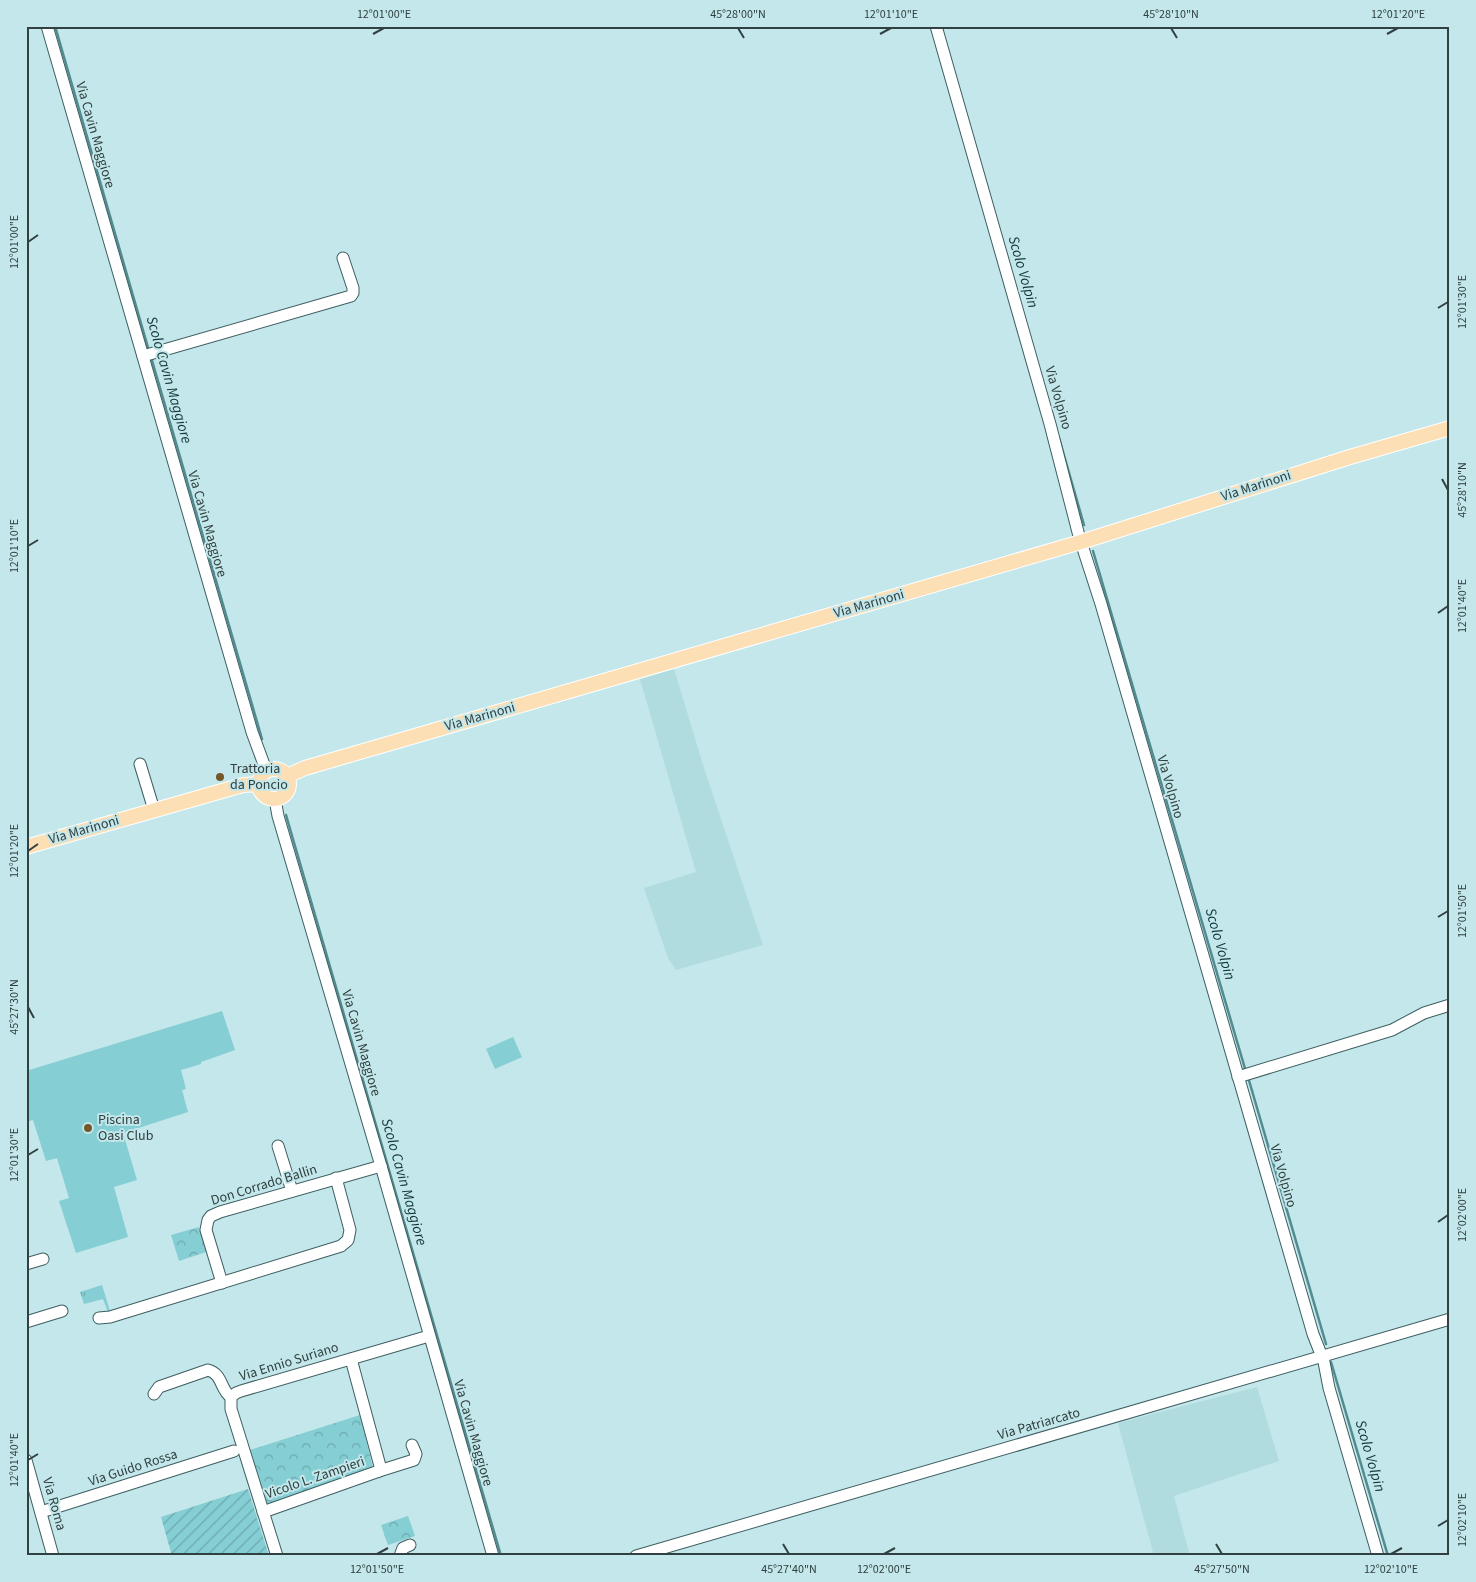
<svg xmlns="http://www.w3.org/2000/svg" width="1476" height="1582" font-family="'Source Sans 3',sans-serif">
  <defs>
    <pattern id="grass-tufts" width="24" height="20" patternUnits="userSpaceOnUse" patternTransform="scale(1.25)"><rect width="24" height="20" fill="#84ced4"/><path d="M3 7l-1-3M5 7V3M7 7l1-3M15 17l-1-3M17 17v-4M19 17l1-3" fill="none" stroke="#6da9ae"/></pattern>
    <pattern id="park-crowns" width="20" height="18" patternUnits="userSpaceOnUse" patternTransform="scale(1.25)"><rect width="20" height="18" fill="#84ced4"/><path d="M2 6a3 3 0 1 1 6 0M12 15a3 3 0 1 1 6 0" fill="none" stroke="#6da9ae"/></pattern>
    <pattern id="garden-furrows" width="10" height="10" patternUnits="userSpaceOnUse" patternTransform="scale(1.25)"><rect width="10" height="10" fill="#84ced4"/><path d="M-1 1l2-2M0 10L10 0M9 11l2-2" fill="none" stroke="#6da9ae"/></pattern>
  </defs>
  <rect width="100%" height="100%" fill="#c3e7ea"/>
  <g fill="#b0dce0">
    <polygon points="674,669 704,768 763,945 676,970 668,958 644,888 696,872 640,679"/>
    <polygon points="1257,1387 1279,1461 1174,1496 1190,1556 1154,1556 1118,1423"/>
  </g>
  <polygon fill="url(#grass-tufts)" points="102,1285 110,1311 108,1312 103,1299 84,1304 80,1292"/>
  <g fill="url(#park-crowns)">
    <polygon points="199,1227 206,1252 179,1261 171,1235"/>
    <polygon points="360,1415 373,1468 269,1504 267,1503 250,1450"/>
    <polygon points="408,1516 415,1536 388,1545 381,1525"/>
  </g>
  <polygon fill="url(#garden-furrows)" points="248,1489 269,1556 172,1556 161,1517"/>
  <g fill="#84ced4">
    <polygon points="222,1011 235,1050 201,1062 201,1064 181,1070 186,1089 182,1090 188,1112 123,1133 137,1180 114,1187 128,1237 76,1253 59,1201 69,1198 57,1158 46,1161 33,1120 26,1122 26,1071"/>
    <polygon points="513,1037 522,1057 495,1069 486,1049"/>
  </g>
  <g fill="none" stroke-linecap="round" stroke-linejoin="round">
    <g stroke="#518c91" stroke-width="2.5">
      <polyline points="55,26 149,351"/>
      <polyline points="151,357 262,739"/>
      <polyline points="1059,438 1084,525"/>
      <polyline points="1093,551 1246,1072"/>
      <polyline points="286,815 501,1556"/>
      <polyline points="1248,1077 1326,1344"/>
      <polyline points="1331,1362 1388,1556"/>
    </g>
    <g stroke="#3e5e61" stroke-width="13">
      <g id="minor">
        <polyline points="47,26 252,732 266,770"/>
        <polyline points="936,26 1050,424 1079,536 1101,604 1313,1334 1324,1362 1329,1388 1378,1556"/>
        <polyline points="143,356 351,296 353,293 353,288 343,258"/>
        <polyline points="140,764 154,810"/>
        <polyline points="275,799 278,816 381,1166 493,1556"/>
        <polyline points="1238,1077 1392,1030 1424,1013 1450,1005"/>
        <polyline points="278,1146 292,1191"/>
        <polyline points="26,1264 43,1259"/>
        <polyline points="222,1283 206,1230 208,1220 211,1216 220,1212 381,1166"/>
        <polyline points="99,1318 110,1317 341,1246 348,1240 350,1230 336,1178"/>
        <polyline points="26,1322 62,1311"/>
        <path d="M154,1394l5,-7 49,-17c15,4 12,20 23,27"/>
        <polyline points="26,1460 53,1556"/>
        <polyline points="379,1471 414,1460 416,1454 412,1445"/>
        <polyline points="41,1512 234,1451"/>
        <polyline points="263,1512 379,1471 380,1466 351,1359"/>
        <polyline points="277,1556 231,1409 231,1397 236,1393 241,1391 429,1336"/>
        <polyline points="400,1556 403,1548 410,1545"/>
        <polyline points="636,1556 1450,1319"/>
      </g>
    </g>
    <g stroke="#fff" stroke-width="16">
      <g id="major">
        <circle cx="274" cy="784" r="15"/>
        <polyline points="287,776 305,768 1081,542 1350,457 1450,428"/>
        <polyline points="26,847 243,785 259,784"/>
      </g>
    </g>
    <use href="#minor" stroke="#fff" stroke-width="11"/>
    <use href="#major" stroke="#fddfb6" stroke-width="14"/>
  </g>
  <path fill="none" stroke="#314041" stroke-width="2" d="M738,28l6,10M1171,28l6,10M373,34l11,-6M880,34l11,-6M1387,34l11,-6M28,242l10,-7M1438,308l10,-6M1442,479l6,11M28,546l10,-6M1438,613l10,-7M28,851l10,-7M1438,917l10,-6M28,1007l6,11M28,1155l10,-6M1438,1222l10,-7M28,1460l10,-6M1438,1526l10,-6M783,1544l6,10M1216,1544l6,10M377,1554l11,-6M884,1554l11,-6M1391,1554l11,-6"/>
  <g fill="#75562b" stroke="#c3e7ea" stroke-width="2">
    <circle cx="220" cy="777" r="5"/>
    <circle cx="88" cy="1128" r="5"/>
  </g>
  <g text-anchor="middle" dominant-baseline="central" stroke-width="4" stroke-linejoin="round" paint-order="stroke">
    <g font-size="14" fill="#314041" stroke="#c3e7ea">
      <text transform="translate(95 135) rotate(74)">Via Cavin Maggiore</text>
      <text transform="translate(1058 398) rotate(74)">Via Volpino</text>
      <text transform="translate(1256 486) rotate(-18)">Via Marinoni</text>
      <text transform="translate(207 524) rotate(74)">Via Cavin Maggiore</text>
      <text transform="translate(869 604) rotate(-16)">Via Marinoni</text>
      <text transform="translate(480 717) rotate(-16)">Via Marinoni</text>
      <text transform="translate(1170 787) rotate(74)">Via Volpino</text>
      <text transform="translate(84 830) rotate(-16)">Via Marinoni</text>
      <text transform="translate(361 1043) rotate(74)">Via Cavin Maggiore</text>
      <text transform="translate(1283 1176) rotate(74)">Via Volpino</text>
      <text transform="translate(264 1185) rotate(-17)">Don Corrado Ballin</text>
      <text transform="translate(289 1362) rotate(-17)">Via Ennio Suriano</text>
      <text transform="translate(1039 1424) rotate(-16)">Via Patriarcato</text>
      <text transform="translate(473 1433) rotate(74)">Via Cavin Maggiore</text>
      <text transform="translate(133 1468) rotate(-18)">Via Guido Rossa</text>
      <text transform="translate(315 1478) rotate(-19)">Vicolo L. Zampieri</text>
      <text transform="translate(54 1504) rotate(74)">Via Roma</text>
    </g>
    <g font-size="14" fill="#314041" stroke="#c3e7ea" text-anchor="start">
      <text x="230" y="769">Trattoria<tspan x="230" dy="16">da Poncio</tspan></text>
      <text x="98" y="1120">Piscina<tspan x="98" dy="16">Oasi Club</tspan></text>
    </g>
    <g font-size="15" font-style="italic" fill="#0f3639" stroke="#c3e7ea">
      <text transform="translate(1023 272) rotate(74)">Scolo Volpin</text>
      <text transform="translate(169 380) rotate(74)">Scolo Cavin Maggiore</text>
      <text transform="translate(1220 944) rotate(74)">Scolo Volpin</text>
      <text transform="translate(404 1182) rotate(74)">Scolo Cavin Maggiore</text>
      <text transform="translate(1370 1456) rotate(74)">Scolo Volpin</text>
    </g>
  </g>
  <rect width="1476" height="1582" fill="none" stroke="#c3e7ea" stroke-width="55"/>
  <rect x="28" y="28" width="1420" height="1526" fill="none" stroke="#314041" stroke-width="2"/>
  <g font-size="12" text-anchor="middle" fill="#314041">
    <text x="384" y="18">12°01'00"E</text>
    <text x="738" y="18">45°28'00"N</text>
    <text x="891" y="18">12°01'10"E</text>
    <text x="1171" y="18">45°28'10"N</text>
    <text x="1398" y="18">12°01'20"E</text>
    <text transform="translate(14 242) rotate(-90)" y="4">12°01'00"E</text>
    <text transform="translate(1462 302) rotate(-90)" y="4">12°01'30"E</text>
    <text transform="translate(1462 490) rotate(-90)" y="4">45°28'10"N</text>
    <text transform="translate(14 546) rotate(-90)" y="4">12°01'10"E</text>
    <text transform="translate(1462 606) rotate(-90)" y="4">12°01'40"E</text>
    <text transform="translate(14 851) rotate(-90)" y="4">12°01'20"E</text>
    <text transform="translate(1462 911) rotate(-90)" y="4">12°01'50"E</text>
    <text transform="translate(14 1007) rotate(-90)" y="4">45°27'30"N</text>
    <text transform="translate(14 1155) rotate(-90)" y="4">12°01'30"E</text>
    <text transform="translate(1462 1215) rotate(-90)" y="4">12°02'00"E</text>
    <text transform="translate(14 1460) rotate(-90)" y="4">12°01'40"E</text>
    <text transform="translate(1462 1520) rotate(-90)" y="4">12°02'10"E</text>
    <text x="377" y="1573">12°01'50"E</text>
    <text x="789" y="1573">45°27'40"N</text>
    <text x="884" y="1573">12°02'00"E</text>
    <text x="1222" y="1573">45°27'50"N</text>
    <text x="1391" y="1573">12°02'10"E</text>
  </g>
</svg>
